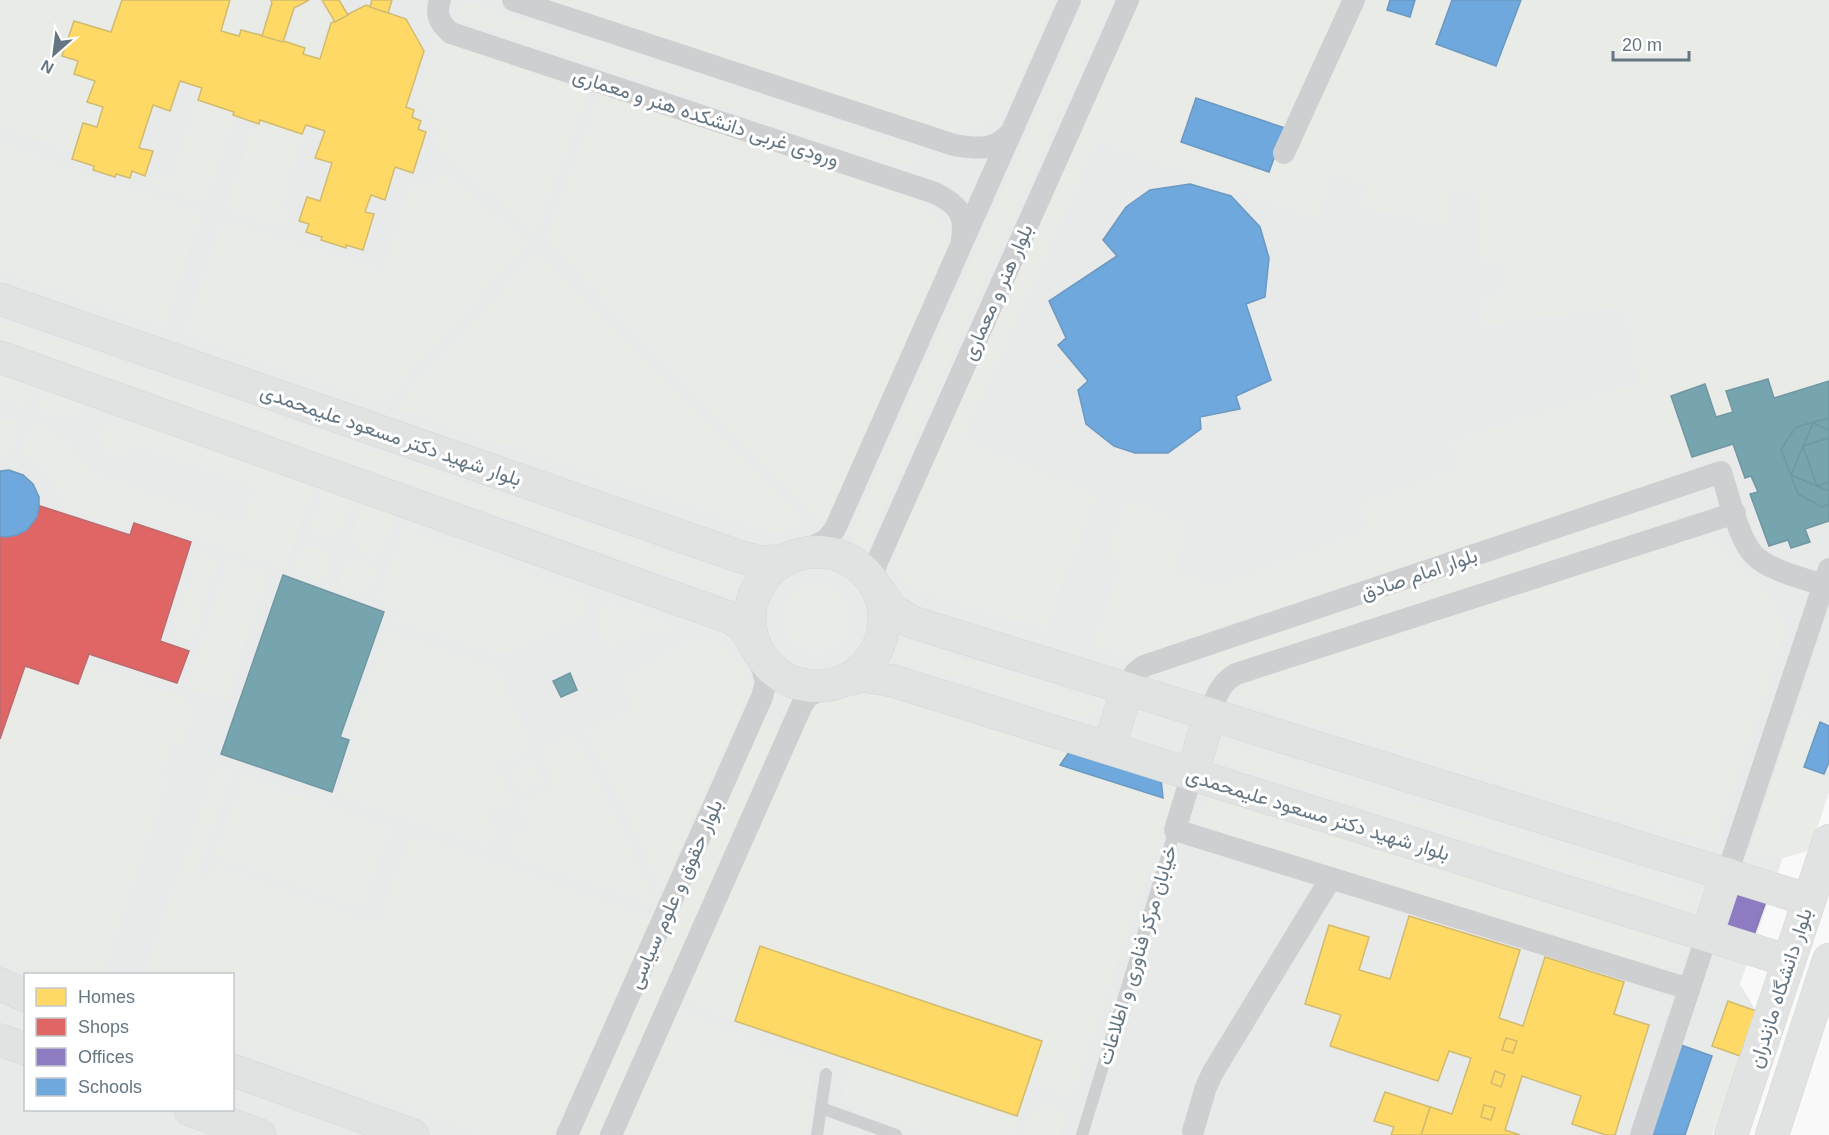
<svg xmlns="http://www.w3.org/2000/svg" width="1829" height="1135" font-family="Helvetica,Vazirmatn,sans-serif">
  <rect width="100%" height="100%" fill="#f9f9f9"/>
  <path fill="#e8e9e9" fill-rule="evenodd" d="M0,0h1829v791l-19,59 -27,8 -1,2 -42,124 16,27 -44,124h-1712zM26,974h206v136h-206z"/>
  <g fill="#e8ebe6">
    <polygon points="0,0 122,0 111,32 74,21 62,56 78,61 74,74 95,81 87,102 103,107 97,127 83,124 74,152 0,126"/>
    <polygon points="230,0 267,0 268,3 258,35 241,30 239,36 221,31"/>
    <polygon points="314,0 317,0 331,23 320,59 303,54 305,48 287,42 297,9"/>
    <path d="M543,0h512l-41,96c-16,25 -38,37 -68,37z"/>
    <polygon points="1087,0 1109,0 869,540 864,544 858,544 851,537 851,531"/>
    <path d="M1137,0h206l-57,120 6,3 67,-114 10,4 5,-13h455v381l-55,17 -47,-7 6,21 -17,5 -11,-33 -34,12 21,61 -39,28 -407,133 -108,40 -44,-13 30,-84 -16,-7 20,-54 60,25 -17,45 44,18 155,-59 -10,-26 101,-34 -9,-28 188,-58 -15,-76 -143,18 1,-31 16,4 6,-32 -26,-7 -2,-66 -28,-1v33l-87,-18 6,-23 -37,-11 -15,45 -220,-77 -134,298 133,57 -50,133 -133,-41c-22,-13 -16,-35 -13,-57z"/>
    <path d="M465,2l445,146 5,4 1,7 -3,5 -10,1 -439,-144c-9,-4 -8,-14 1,-19z"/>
    <polygon points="437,35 589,87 535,232 435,144 441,126 428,121 432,110 414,104"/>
    <path d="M602,91l313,107c16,13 35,32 30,54l-115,268 -22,-10 -261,-270z"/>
    <polygon points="198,100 234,112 205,202 154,186 159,172 173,177"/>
    <polygon points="260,120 302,134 279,209 291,213 287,227 227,208 255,122 259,124"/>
    <polygon points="0,145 201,214 164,327 0,269"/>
    <polygon points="440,170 526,243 382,403 186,334 223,221 383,272 413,181 434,188"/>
    <path d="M538,253l256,257c9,22 -12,23 -27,20l-369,-121 1,-5z"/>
    <polygon points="0,321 730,575 735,581 736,587 730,593 723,593 0,340"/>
    <path d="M0,367l35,12 -9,27c-26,-11 -26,-7 -26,-39z"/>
    <polygon points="48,383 103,403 58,417 39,410"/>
    <path d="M145,417l171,61 -30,90 -159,-54 -4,12 -60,-19c-2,-24 -17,-44 -40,-53l10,-31c26,10 43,26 55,50l155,53 13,-40 -113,-39 -34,10 -10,-27z"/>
    <polygon points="0,418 21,420 11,452 0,452"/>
    <polygon points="324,489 350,499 339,532 327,537 310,531"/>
    <polygon points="363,503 395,515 379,557 360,551 352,534"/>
    <polygon points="1667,503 1675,505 1678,510 1677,517 1672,521 1222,671 1216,671 1209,664 1211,656 1217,652"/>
    <polygon points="404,530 588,596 579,619 501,654 395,620 399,607 379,601"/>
    <path d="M1698,536c18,6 67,50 77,67 2,5 5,12 6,18 3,12 0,25 -4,36l-63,187 -476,-145 4,-11 17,-10z"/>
    <polygon points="305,545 324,551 329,561 322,581 295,572"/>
    <polygon points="199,553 217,559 191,642 172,636"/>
    <polygon points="356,561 376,568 367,596 337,586 344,567"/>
    <polygon points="229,562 267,574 226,700 188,688"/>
    <circle cx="816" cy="618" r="33"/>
    <polygon points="605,602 680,628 661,635 659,628 607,647 597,624"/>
    <polygon points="387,633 496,669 531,748 495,764 512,801 487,812 498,837 483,844 339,795 358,736 352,733"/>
    <path d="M702,637c24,9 48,28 46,58l-85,194 -76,-158 48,-22 -14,-32 49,-20 -2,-7z"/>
    <path d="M899,641h6l182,57c7,4 8,10 3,17l-10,1 -182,-57 -5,-3 -1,-6 2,-6z"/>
    <polygon points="85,665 188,699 186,703 194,706 182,744 170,741 159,777 167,780 101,974 33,974 0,958 0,739 25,666 78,684"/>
    <polygon points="857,682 1066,745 1060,764 1163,797 1170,777 1179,780 1071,1097 1028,1082 1042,1041 760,947 735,1021 681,997 813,706"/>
    <polygon points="1801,716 1820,722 1804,767 1824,774 1829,762 1829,791 1810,850 1783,858 1782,860 1755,851 1751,843 1791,723 1795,718"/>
    <polygon points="765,723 774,726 777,731 777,736 599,1135 578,1135 760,726"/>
    <polygon points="574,736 657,905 515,856 510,839 532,829 521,804 557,787 541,751"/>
    <path d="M1225,744l464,147 5,4v8l-5,6 -7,-1 -457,-145c-9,-6 -8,-14 0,-19z"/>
    <polygon points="532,761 541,781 520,791 511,771"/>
    <polygon points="216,768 230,773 195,874 208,879 214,866 378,926 412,835 651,919 554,1131 548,1135 488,1135 233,1044 232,974 145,974"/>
    <polygon points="244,778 390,828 361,907 216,855"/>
    <path d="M1214,796l464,142c9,17 0,31 -18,32l-452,-141c-8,-12 -7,-24 6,-33z"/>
    <polygon points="675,1009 730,1034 815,1063 806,1135 620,1135"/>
    <polygon points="1702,1043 1740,1056 1712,1135 1671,1135"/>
    <polygon points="848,1059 1017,1116 1011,1135 936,1135 843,1101"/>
    <polygon points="1526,1082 1576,1098 1567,1126 1592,1135 1537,1135 1512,1127"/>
    <path d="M1041,1106h7l19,7 -7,22h-37c4,-11 7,-23 18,-29z"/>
  </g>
  <g fill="#ffd966" stroke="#d1bb6f" stroke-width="1.5">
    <polygon points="122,0 230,0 221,31 239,36 241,30 287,42 305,48 303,54 320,59 331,23 366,5 406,19 424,51 406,107 414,110 412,117 421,121 418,129 426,132 413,173 395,167 385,200 371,195 365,212 374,214 363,250 346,245 346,248 321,240 322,237 306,232 309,224 299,221 307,197 320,201 332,163 315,158 325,131 306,125 302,134 260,120 259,124 233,115 234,112 198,100 202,88 180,81 170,111 153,105 139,148 153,151 145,176 132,171 130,178 116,174 115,177 93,170 94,166 72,159 83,123 97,127 103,107 87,102 95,81 74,74 78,61 62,56 74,21 111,32"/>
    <polygon points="271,0 309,0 294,8 283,42 262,36 272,3"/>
    <polygon points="322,0 339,0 348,15 335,22"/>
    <polygon points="372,0 392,0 388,13 370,7"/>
    <polygon points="1409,916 1520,950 1499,1018 1523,1026 1545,957 1624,982 1614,1014 1649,1025 1615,1135 1606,1135 1572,1124 1581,1096 1522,1076 1505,1130 1520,1135 1421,1135 1430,1107 1452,1114 1471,1058 1449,1051 1438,1081 1330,1046 1341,1015 1305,1004 1329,925 1369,937 1359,970 1390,979"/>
    <polygon points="760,946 1042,1041 1017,1116 735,1021"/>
    <polygon points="1728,1001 1756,1011 1740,1056 1712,1046"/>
    <polygon points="1506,1038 1517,1041 1513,1053 1502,1050"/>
    <polygon points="1495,1071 1505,1075 1501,1087 1491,1083"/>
    <polygon points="1385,1092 1430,1107 1421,1135 1391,1135 1394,1127 1374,1121"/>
    <polygon points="1484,1105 1495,1108 1491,1120 1481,1117"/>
  </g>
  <polygon fill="#e06666" stroke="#bb6b6f" stroke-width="1.5" points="0,493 130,535 134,523 191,542 160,641 189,651 177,683 89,654 78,684 25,666 0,739"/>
  <polygon fill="#8e7cc3" stroke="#827ab0" stroke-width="1.5" points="1741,881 1770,890 1750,946 1723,937"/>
  <g fill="#6fa8dc" stroke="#6c99c1" stroke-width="1.5">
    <polygon points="1390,0 1415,0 1410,17 1387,10"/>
    <polygon points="1452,0 1521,0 1496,66 1436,44"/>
    <polygon points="1196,98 1285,128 1269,172 1181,142"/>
    <polygon points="1190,184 1231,196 1260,227 1269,258 1265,297 1246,304 1271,380 1236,396 1240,409 1200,417 1201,429 1168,453 1135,453 1114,446 1086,424 1078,390 1088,381 1058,345 1066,338 1049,301 1117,256 1103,240 1126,207 1150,190"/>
    <polygon points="1827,443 1829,443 1829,477 1827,477 1817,472 1812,462 1814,452 1817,447"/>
    <polygon points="9,470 23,475 33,484 39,497 39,506 37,517 27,530 17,535 6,537 0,536 0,471"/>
    <polygon points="1820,722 1829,726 1829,762 1824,774 1804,767"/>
    <polygon points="1070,751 1161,779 1163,798 1060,765"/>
    <polygon points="1681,1045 1712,1056 1685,1135 1650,1135"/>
  </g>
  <g fill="#76a5af" stroke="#7197a2" stroke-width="1.5">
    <polygon points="1768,379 1774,398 1829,381 1829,521 1805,529 1810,542 1791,548 1788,540 1769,546 1750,494 1758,492 1751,476 1745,478 1733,444 1692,457 1671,396 1705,384 1716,417 1733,412 1726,391"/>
    <polygon points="1829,418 1829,504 1822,507 1798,494 1781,449 1796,427"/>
    <polygon points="1813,423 1829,430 1829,491 1791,475"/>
    <polygon points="1829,438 1829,482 1817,486 1803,446"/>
    <polygon points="283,575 384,612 340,737 349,740 332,792 221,754"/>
    <polygon points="570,673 577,690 561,697 553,681"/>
  </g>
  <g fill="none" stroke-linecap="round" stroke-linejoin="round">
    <g stroke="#d5d6d7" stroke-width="33">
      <g id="secondary">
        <polyline points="0,299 741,557 762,562 784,560"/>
        <polyline points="0,357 731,618 743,626 754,643"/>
        <circle cx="817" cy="619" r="67"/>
        <polyline points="879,591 891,609 912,622 1809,900"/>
        <polyline points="847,680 864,676 893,681 1789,961"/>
        <polyline points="1109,748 1127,689"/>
        <polyline points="1192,774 1210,714"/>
        <polyline points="1707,935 1727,874"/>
        <polyline points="0,984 26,996"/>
        <polyline points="0,1040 26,1049"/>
        <polyline points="232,1070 413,1135"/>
        <polyline points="190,1110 260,1135"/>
      </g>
    </g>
    <g stroke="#d5d6d7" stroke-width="34">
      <g id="primary">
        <polyline points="1731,1135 1829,841"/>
        <polyline points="1772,1135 1829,960"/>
      </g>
    </g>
    <g stroke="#cecfd0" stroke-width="12">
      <polyline points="821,1108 896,1135"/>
      <polyline points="817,1135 826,1074"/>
      <polyline points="1082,1135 1175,830"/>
    </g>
    <g stroke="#cecfd0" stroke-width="22">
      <path d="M440,0c-5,14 0,24 11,33l484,160c22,11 31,20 27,46"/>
      <path d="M513,0l441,145c21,4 42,6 57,-13"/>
      <polyline points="1284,153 1354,0"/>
      <polyline points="798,554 826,540 835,529 1070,0"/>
      <polyline points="875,585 874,571 877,562 1128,0"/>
      <path d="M1127,689l8,-16 9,-7 577,-194c7,22 18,68 33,83 16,16 49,23 69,30"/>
      <path d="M1210,714c6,-17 9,-30 26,-40l499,-161"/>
      <polyline points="1192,774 1175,830 1689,989"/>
      <polyline points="1727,874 1829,569"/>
      <polyline points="1193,1131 1206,1087 1213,1072 1331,878"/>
      <polyline points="567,1135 762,697 766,682 757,650"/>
      <polyline points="611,1135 801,707 808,696 832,685"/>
      <polyline points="1641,1135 1707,935"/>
    </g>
    <use href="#secondary" stroke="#e1e2e2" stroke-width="32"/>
    <use href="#primary" stroke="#e1e2e2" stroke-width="33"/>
  </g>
  <g text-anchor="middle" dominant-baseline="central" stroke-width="6" stroke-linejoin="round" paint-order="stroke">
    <g font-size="20" fill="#657683" stroke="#fff">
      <text transform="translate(706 117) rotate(18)">ورودی غربی دانشکده هنر و معماری</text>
      <text transform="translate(997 292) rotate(-66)">بلوار هنر و معماری</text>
      <text transform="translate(391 435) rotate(19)">بلوار شهید دکتر مسعود علیمحمدی</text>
      <text transform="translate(1419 574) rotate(-19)">بلوار امام صادق</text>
      <text transform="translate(1318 814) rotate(17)">بلوار شهید دکتر مسعود علیمحمدی</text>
      <text transform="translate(675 894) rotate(-66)">بلوار حقوق و علوم سیاسی</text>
      <text transform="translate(1137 955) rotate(-73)">خیابان مرکز فناوری و اطلاعات</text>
      <text transform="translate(1780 988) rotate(-72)">بلوار دانشگاه مازندران</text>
    </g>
  </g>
  <rect x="24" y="973" width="210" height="138" fill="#ffffff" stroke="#c1c8cd" stroke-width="1.5"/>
  <rect x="36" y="988" width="30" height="18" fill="#ffd966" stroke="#c1c8cd" stroke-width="1.5"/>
  <text x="78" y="1003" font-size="18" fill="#657683">Homes</text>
  <rect x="36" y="1018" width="30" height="18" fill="#e06666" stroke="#c1c8cd" stroke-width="1.5"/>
  <text x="78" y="1033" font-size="18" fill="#657683">Shops</text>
  <rect x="36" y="1048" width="30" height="18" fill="#8e7cc3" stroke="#c1c8cd" stroke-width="1.5"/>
  <text x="78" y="1063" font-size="18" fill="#657683">Offices</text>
  <rect x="36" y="1078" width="30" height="18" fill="#6fa8dc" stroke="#c1c8cd" stroke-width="1.5"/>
  <text x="78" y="1093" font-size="18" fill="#657683">Schools</text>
  <g transform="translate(54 54) rotate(208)" stroke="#ffffff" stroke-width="4.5" paint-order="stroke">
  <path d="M0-4.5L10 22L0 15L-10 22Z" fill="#657683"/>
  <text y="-9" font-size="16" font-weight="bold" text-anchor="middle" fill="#657683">N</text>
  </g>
  <path d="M1613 51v9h76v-9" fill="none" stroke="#657683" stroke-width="3"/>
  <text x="1622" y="51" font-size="18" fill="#657683" stroke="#ffffff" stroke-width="4.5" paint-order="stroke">20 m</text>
</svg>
